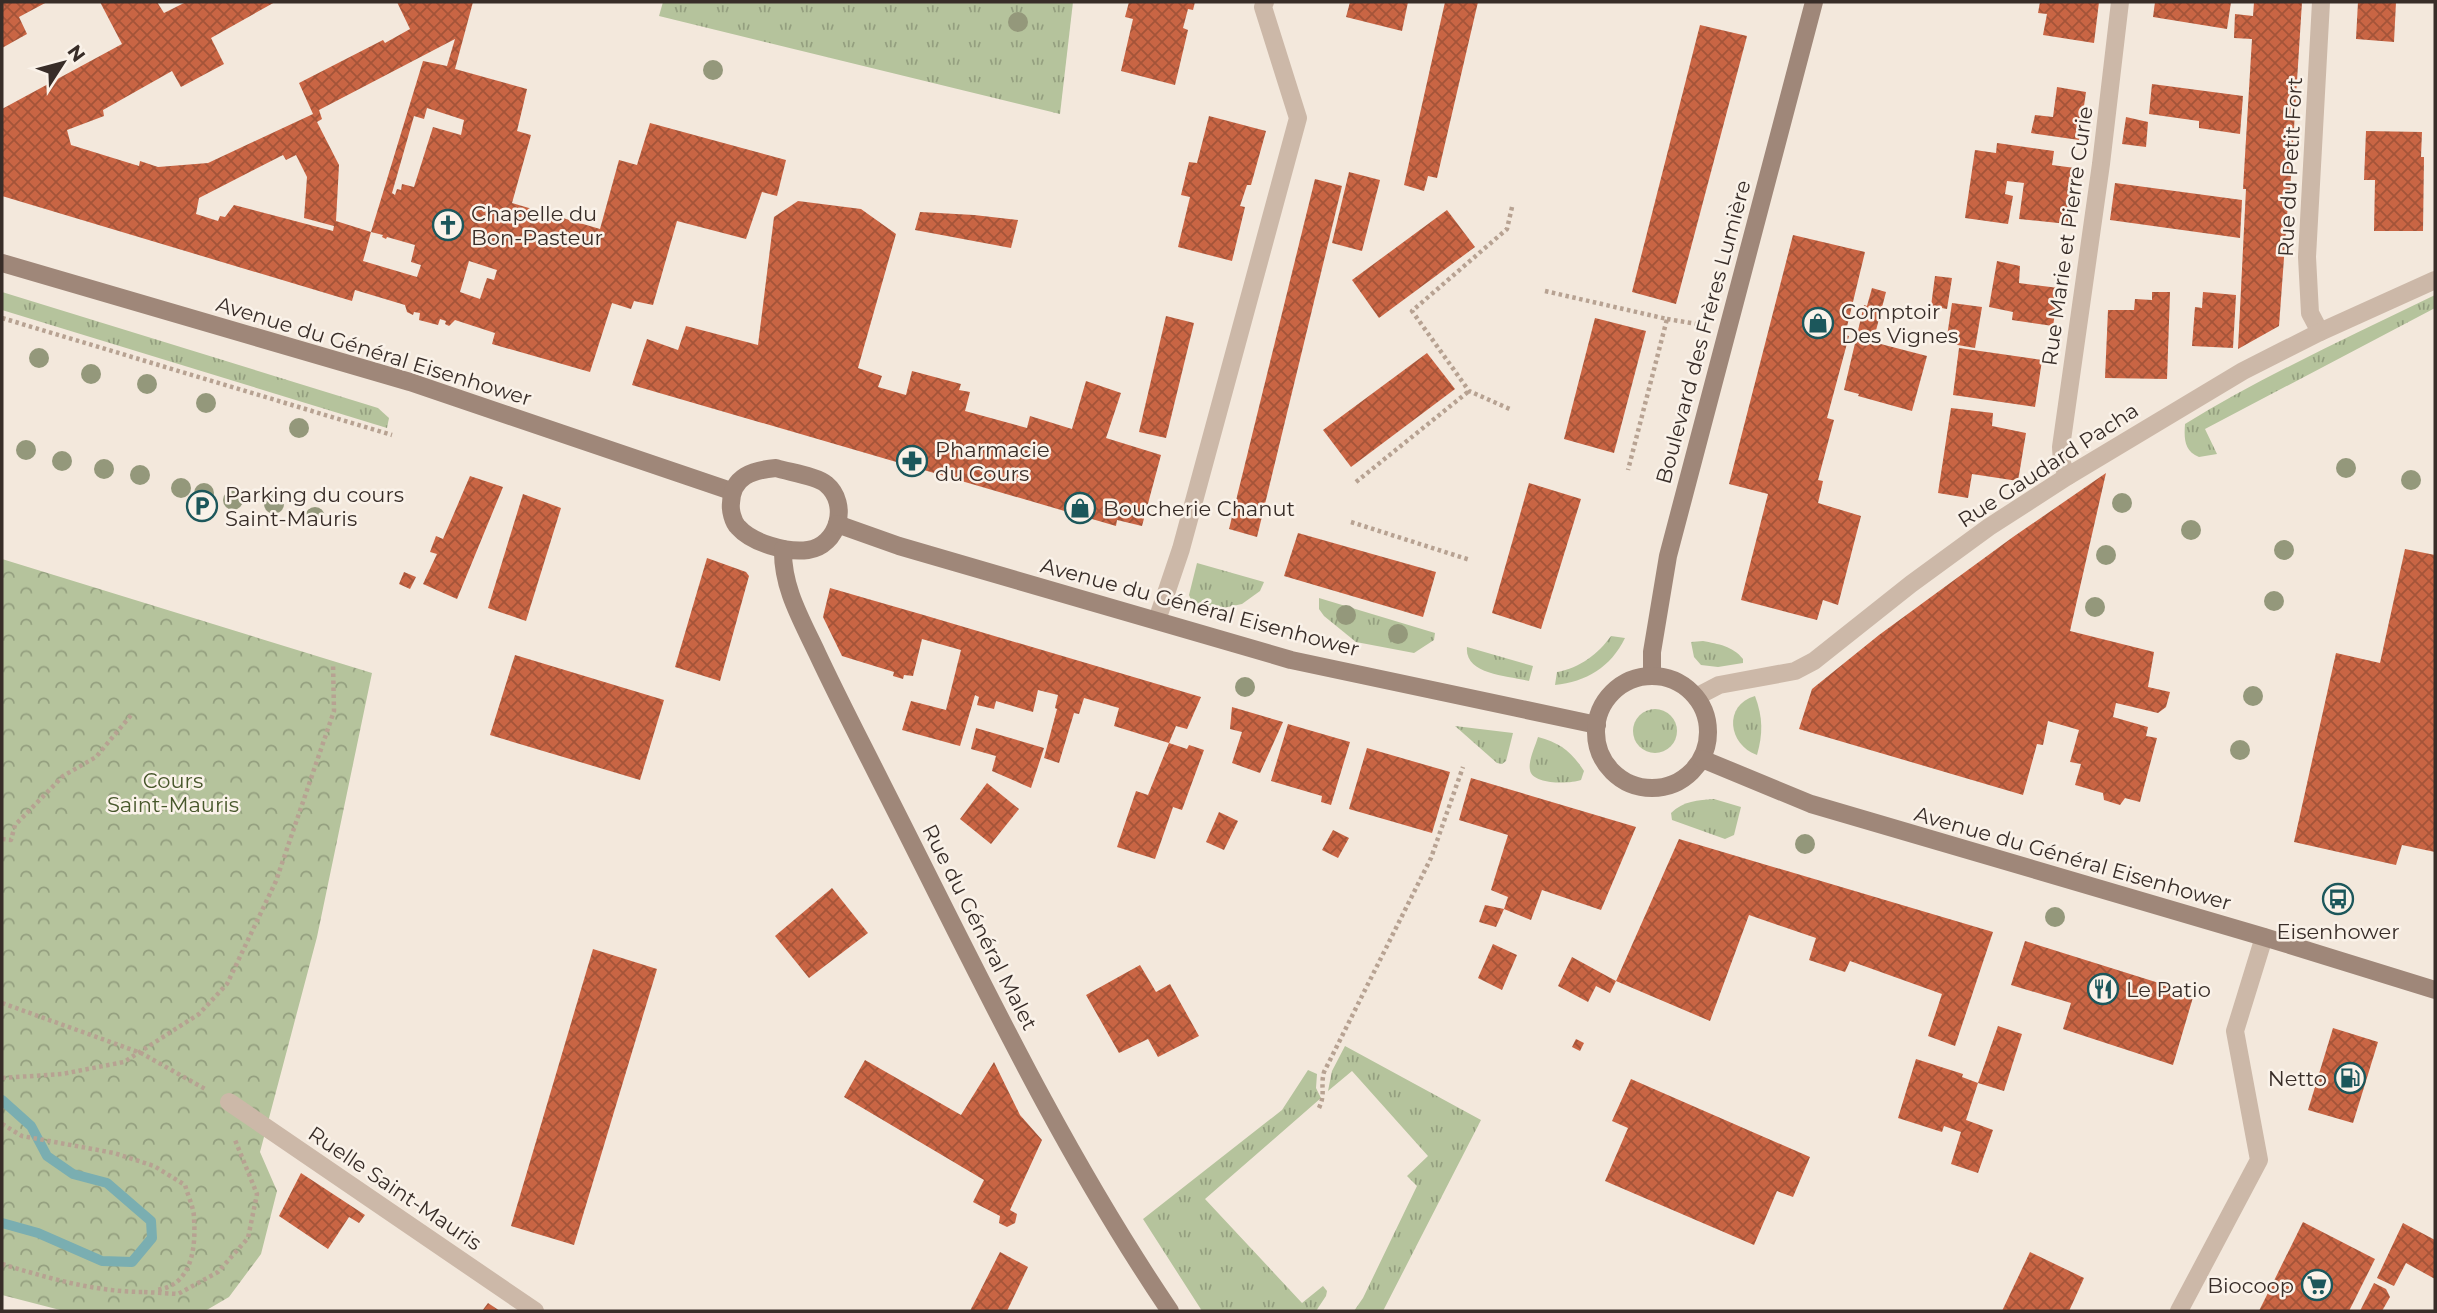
<svg xmlns="http://www.w3.org/2000/svg" width="2437" height="1313" font-family="Montserrat,sans-serif">
  <defs>
    <pattern id="grass-tufts" width="24" height="20" patternUnits="userSpaceOnUse" patternTransform="scale(1.75)"><rect width="24" height="20" fill="#b5c39c"/><path d="M3 7l-1-3M5 7V3M7 7l1-3M15 17l-1-3M17 17v-4M19 17l1-3" fill="none" stroke="#949f7f"/></pattern>
    <pattern id="park-crowns" width="20" height="18" patternUnits="userSpaceOnUse" patternTransform="scale(1.75)"><rect width="20" height="18" fill="#b5c39c"/><path d="M2 6a3 3 0 1 1 6 0M12 15a3 3 0 1 1 6 0" fill="none" stroke="#949f7f"/></pattern>
    <pattern id="building-cross-hatch" width="8" height="8" patternUnits="userSpaceOnUse" patternTransform="scale(1.75)"><rect width="8" height="8" fill="#c96544"/><path d="M0 0l8 8M0 8l8-8" fill="none" stroke="#a45439"/></pattern>
  </defs>
  <rect width="100%" height="100%" fill="#f3e8dc"/>
  <g fill="url(#grass-tufts)">
    <polygon points="663,2 1073,2 1060,114 659,16"/>
    <polygon points="2,292 378,408 389,418 387,428 2,310"/>
    <path d="M2435,295v13l-230,121 12,25 -18,3c-15,-6 -15,-19 -14,-33 80,-49 166,-88 250,-129z"/>
    <polygon points="1197,563 1264,582 1260,591 1242,604 1204,612 1194,607 1189,595"/>
    <polygon points="1319,598 1435,633 1434,640 1414,653 1356,642 1324,616 1319,609"/>
    <path d="M1611,636l14,2c-14,29 -39,44 -70,47l2,-13c23,-4 41,-18 54,-36z"/>
    <path d="M1703,641c15,3 30,5 40,18v4l-25,4 -17,-2 -7,-8 -3,-15z"/>
    <path d="M1467,647l66,19 -4,15c-20,-5 -65,-6 -62,-34z"/>
    <path d="M1755,696c8,21 8,38 2,59 -29,-10 -34,-50 -2,-59z"/>
    <circle cx="1655" cy="731" r="22"/>
    <polygon points="1455,726 1513,733 1506,761 1502,764 1497,763"/>
    <path d="M1538,737c22,6 33,14 46,34l-3,9c-11,4 -49,5 -51,-10 -2,-9 5,-23 8,-33z"/>
    <path d="M1714,799l27,8 -7,28 -9,4 -53,-19 -1,-7c12,-12 27,-13 43,-14z"/>
    <polygon points="1345,1046 1481,1120 1383,1311 1354,1311 1363,1298 1417,1186 1407,1176 1428,1156 1352,1071 1328,1091 1332,1071"/>
    <polygon points="1308,1070 1317,1074 1316,1088 1321,1098 1205,1199 1302,1303 1323,1286 1327,1291 1326,1296 1316,1311 1202,1311 1143,1219 1282,1110"/>
  </g>
  <polygon fill="url(#park-crowns)" points="2,559 372,673 317,937 260,1152 277,1191 261,1254 229,1297 205,1311 64,1311 2,1295"/>
  <g fill="none" stroke-linecap="round" stroke-linejoin="round">
    <polyline stroke="#7aaeb1" stroke-width="10" points="2,1100 31,1126 47,1156 73,1174 107,1183 151,1221 152,1238 132,1262 102,1261 38,1233 2,1223"/>
  </g>
  <g fill="url(#building-cross-hatch)" fill-rule="evenodd">
    <polygon points="2,2 47,2 19,17 27,34 2,48"/>
    <path d="M100,2h57l7,11 22,-11h89l-64,36 13,26 -43,23 -9,-16 -69,39 1,6 -37,14 4,15 68,21 1,-5 18,6 50,-4 105,-49 -14,-31 84,-43 2,3 25,-14 -13,-27h76l-18,67 72,20 -10,42 14,4 -19,68 88,26 19,-69 18,5 13,-42 136,37 -9,36 -15,-4 -16,47 -69,-18 -24,84 -19,-4 -3,8 -19,-6 -22,69 -98,-28 3,-11 -40,-13 -6,6 -4,-2 1,-3 -6,-2 -2,6 -19,-5 1,-7 -6,-1 -1,3 -6,-3 -2,-7 -50,-15 -3,11 -350,-105v-87l120,-65zM455,39l-8,27 -24,-5 -52,171 12,3 -1,2 4,2 1,-2 28,8 -4,17 10,3 -4,12 -54,-16 8,-29 -35,-11 3,-56 -22,-43 5,-3 -3,-9zM427,108l37,12 -3,15 -28,-8 -19,60 -12,-3 -1,6 -4,-1 -2,6 -3,-2 22,-77 10,3zM283,155l3,5 10,-5 11,22 -3,41 30,8 -1,5 -99,-26 -9,12 -5,-1 -2,5 -22,-7 3,-16zM469,261l28,9 -3,10 -7,-2 -7,21 -20,-7z"/>
    <polygon points="1129,2 1195,2 1193,10 1188,9 1183,28 1188,30 1175,85 1121,71 1133,19 1125,17"/>
    <polygon points="1350,2 1408,2 1402,31 1346,17"/>
    <polygon points="1445,2 1478,2 1437,178 1428,176 1424,191 1404,185"/>
    <polygon points="2040,2 2099,2 2094,43 2043,35 2047,14 2038,13"/>
    <polygon points="2155,2 2231,2 2227,29 2153,17"/>
    <polygon points="2254,2 2302,2 2290,191 2289,190 2279,326 2238,349 2246,189 2243,189 2252,39 2234,38 2235,14 2253,16"/>
    <polygon points="2358,2 2396,2 2394,42 2356,39"/>
    <polygon points="1700,25 1747,36 1676,304 1632,292"/>
    <polygon points="2152,84 2243,96 2240,134 2199,128 2199,121 2149,114"/>
    <polygon points="2057,87 2086,92 2079,140 2031,133 2035,115 2053,117"/>
    <polygon points="1209,116 1266,131 1251,185 1247,185 1240,206 1245,207 1232,261 1178,247 1190,197 1181,195 1189,162 1197,163"/>
    <polygon points="2126,117 2148,122 2146,147 2122,144"/>
    <polygon points="2366,131 2422,132 2421,157 2424,157 2423,231 2374,231 2375,180 2364,180"/>
    <polygon points="1997,143 2054,151 2052,165 2075,168 2068,224 2019,219 2024,183 2007,181 2005,194 2013,196 2008,224 1965,218 1975,150 1996,153"/>
    <polygon points="1349,172 1380,180 1362,251 1332,243"/>
    <polygon points="1315,179 1342,186 1257,537 1229,529"/>
    <polygon points="2115,183 2242,200 2240,238 2110,220"/>
    <polygon points="798,201 861,209 896,234 858,368 882,376 878,387 906,395 912,371 961,384 959,390 970,392 965,411 1027,428 1030,416 1072,429 1086,381 1121,393 1106,438 1161,455 1142,526 1117,520 1116,526 632,385 647,339 678,350 686,326 758,345 774,217"/>
    <polygon points="1447,210 1475,247 1379,318 1352,280"/>
    <polygon points="920,212 974,215 1018,220 1011,248 915,230"/>
    <polygon points="1793,235 1865,252 1845,335 1849,336 1827,418 1834,420 1818,480 1823,481 1818,503 1861,516 1838,605 1823,600 1817,620 1741,600 1768,494 1729,484"/>
    <polygon points="1997,261 2020,266 2019,283 2059,288 2053,326 2012,320 2013,312 1989,307"/>
    <polygon points="1935,276 1952,278 1947,309 1931,306"/>
    <polygon points="1872,288 1886,292 1873,342 1927,356 1912,411 1858,396 1859,394 1844,390 1864,305 1867,306"/>
    <polygon points="2152,292 2170,292 2167,379 2105,378 2108,310 2134,310 2135,299 2152,300"/>
    <polygon points="2203,292 2236,295 2233,348 2192,346 2195,307 2202,308"/>
    <polygon points="1952,303 1982,307 1975,348 1946,343"/>
    <polygon points="1166,316 1194,323 1166,438 1139,432"/>
    <polygon points="1595,318 1646,331 1614,453 1564,439"/>
    <polygon points="1959,348 2042,360 2035,407 1953,395"/>
    <polygon points="1427,353 1455,389 1351,467 1323,430"/>
    <polygon points="1951,408 1993,413 1992,426 2026,433 2018,481 1972,474 1968,498 1938,493"/>
    <polygon points="2106,473 2070,631 2154,652 2148,687 2170,692 2166,707 2158,713 2116,703 2113,717 2148,727 2146,736 2157,738 2140,802 2125,798 2120,805 2104,800 2103,793 2075,785 2081,764 2070,762 2079,730 2048,721 2043,745 2037,744 2023,795 1799,729 1812,689 1879,635 2013,537"/>
    <polygon points="470,476 503,487 457,599 423,584 437,554 430,552 436,536 443,539"/>
    <polygon points="1529,483 1581,499 1541,629 1492,613"/>
    <polygon points="523,494 561,508 526,621 488,608"/>
    <polygon points="1298,533 1436,572 1423,617 1284,576"/>
    <polygon points="2405,549 2435,555 2435,852 2402,845 2396,865 2294,842 2336,653 2380,663"/>
    <polygon points="707,558 746,572 749,576 720,681 675,667"/>
    <polygon points="404,572 416,577 410,589 399,584"/>
    <polygon points="830,588 927,616 1201,697 1187,729 1176,726 1169,743 1114,726 1119,708 1084,698 1079,714 1074,713 1059,763 1044,758 1057,709 1055,708 1058,695 1038,690 1033,712 996,701 994,709 977,705 979,697 975,695 960,746 902,730 911,701 946,710 961,650 922,639 913,676 904,675 903,679 893,676 894,672 842,656 823,617"/>
    <polygon points="515,655 664,700 640,780 490,735"/>
    <polygon points="1232,707 1283,722 1260,773 1232,763 1242,732 1230,729"/>
    <polygon points="1288,724 1350,742 1331,805 1321,802 1322,796 1271,781"/>
    <polygon points="976,728 1044,748 1031,788 992,771 996,756 971,749"/>
    <polygon points="1169,743 1187,749 1189,745 1204,750 1182,810 1173,807 1155,859 1117,847 1136,791 1148,795"/>
    <polygon points="1367,748 1450,772 1432,833 1349,809"/>
    <polygon points="1471,778 1636,827 1601,910 1542,890 1531,920 1504,909 1508,897 1491,890 1508,835 1459,820"/>
    <polygon points="987,783 1019,809 991,844 960,819"/>
    <polygon points="1219,812 1238,821 1224,850 1206,842"/>
    <polygon points="1333,830 1349,838 1338,858 1322,850"/>
    <polygon points="1679,839 1993,932 1955,1046 1928,1036 1942,994 1850,961 1845,972 1809,960 1816,938 1749,915 1710,1021 1616,981 1610,993 1596,986 1588,1002 1558,986 1572,957 1616,981"/>
    <polygon points="832,888 868,933 809,978 775,936"/>
    <polygon points="2331,889 2349,895 2346,904 2328,898"/>
    <polygon points="1485,905 1504,909 1496,927 1479,922"/>
    <polygon points="2025,941 2194,994 2173,1065 2063,1029 2071,1003 2011,985"/>
    <polygon points="1493,944 1517,955 1502,990 1478,978"/>
    <polygon points="593,949 657,969 574,1245 511,1226"/>
    <polygon points="1140,965 1156,992 1170,984 1199,1036 1158,1057 1148,1039 1119,1053 1086,995"/>
    <polygon points="1998,1026 2022,1034 2004,1091 1978,1083"/>
    <polygon points="2333,1028 2378,1042 2353,1123 2308,1110"/>
    <polygon points="1576,1039 1584,1043 1580,1051 1572,1047"/>
    <polygon points="1916,1059 1963,1074 1962,1077 1978,1083 1966,1120 1993,1130 1978,1173 1951,1164 1961,1132 1944,1126 1942,1132 1898,1118"/>
    <polygon points="865,1060 961,1115 994,1062 1020,1115 1042,1140 1010,1210 1017,1214 1015,1223 1007,1227 999,1223 1000,1216 973,1202 984,1180 844,1097"/>
    <polygon points="1631,1079 1810,1157 1793,1197 1777,1191 1754,1245 1605,1181 1628,1128 1612,1121"/>
    <polygon points="301,1173 365,1215 359,1223 349,1217 328,1249 279,1216"/>
    <polygon points="2303,1222 2375,1259 2349,1311 2259,1311"/>
    <polygon points="2403,1223 2435,1240 2435,1279 2406,1263 2394,1286 2377,1278"/>
    <polygon points="1000,1252 1028,1267 1007,1311 970,1311"/>
    <polygon points="2030,1252 2084,1278 2069,1311 2002,1311"/>
    <polygon points="2374,1283 2386,1289 2390,1297 2382,1311 2360,1311"/>
    <polygon points="488,1303 500,1311 482,1311"/>
  </g>
  <g fill="none" stroke-linecap="round" stroke-linejoin="round">
    <g stroke="#b7a292" stroke-width="4.5" stroke-dasharray="3.5 3.5" stroke-linecap="butt">
      <polyline points="1512,207 1507,229 1412,311 1469,391 1512,410"/>
      <polyline points="1545,291 1667,319 1628,470"/>
      <polyline points="2,318 392,435"/>
      <polyline points="1667,319 1697,324"/>
      <polyline points="1356,482 1469,391"/>
      <polyline points="1351,522 1470,560"/>
      <polyline points="2,839 11,840 15,825 63,776 96,757 132,714"/>
      <polyline points="2,1003 141,1053 207,1090"/>
      <polyline points="2,1078 62,1074 124,1062 199,1014 227,984 276,881 334,711 333,663"/>
      <path d="M1319,1108c7,-15 1,-21 5,-36l107,-214 32,-91"/>
      <path d="M2,1124l20,12 92,17 40,13 31,19c3,11 9,23 9,33 2,30 -2,68 -38,72"/>
      <path d="M2,1264c46,14 93,28 142,28"/>
      <polyline points="144,1292 178,1294 218,1272 248,1238 257,1194 235,1140"/>
    </g>
    <g stroke="#ccb8a8" stroke-width="18">
      <polyline points="1157,620 1181,549 1298,118 1263,7 1265,2"/>
      <polyline points="2179,1311 2259,1160 2235,1031 2264,937"/>
    </g>
    <g stroke="#ccb8a8" stroke-width="18">
      <polyline points="2320,332 2310,313 2307,257 2321,2"/>
      <polyline points="2068,476 2062,464 2061,447 2101,164 2120,2"/>
      <polyline points="1696,697 1719,685 1795,671 1814,661 1911,584 1989,527 2068,476 2243,371 2320,332 2435,280"/>
      <polyline points="229,1102 535,1311"/>
    </g>
    <g stroke="#9f8779" stroke-width="18">
      <polyline points="2,263 410,382 731,491"/>
      <path d="M776,468c12,4 41,8 50,16 24,20 12,62 -18,66 -21,3 -56,-7 -70,-23 -5,-5 -8,-17 -7,-24 1,-27 22,-33 45,-35z"/>
      <polyline points="837,524 899,546 1291,660 1597,725"/>
      <path d="M783,549c-1,38 18,70 34,104 21,45 44,89 66,133 90,177 175,360 287,525"/>
      <polyline points="1652,676 1652,652 1668,556 1814,2"/>
      <circle cx="1652" cy="732" r="56"/>
      <polyline points="1702,759 1811,804 2264,937 2435,990"/>
    </g>
  </g>
  <g fill="#94987b">
    <circle cx="1018" cy="22" r="10"/>
    <circle cx="713" cy="70" r="10"/>
    <circle cx="39" cy="358" r="10"/>
    <circle cx="91" cy="374" r="10"/>
    <circle cx="147" cy="384" r="10"/>
    <circle cx="206" cy="403" r="10"/>
    <circle cx="299" cy="428" r="10"/>
    <circle cx="26" cy="450" r="10"/>
    <circle cx="62" cy="461" r="10"/>
    <circle cx="2346" cy="468" r="10"/>
    <circle cx="104" cy="469" r="10"/>
    <circle cx="140" cy="475" r="10"/>
    <circle cx="2411" cy="480" r="10"/>
    <circle cx="181" cy="488" r="10"/>
    <circle cx="204" cy="493" r="10"/>
    <circle cx="233" cy="500" r="10"/>
    <circle cx="2122" cy="503" r="10"/>
    <circle cx="274" cy="504" r="10"/>
    <circle cx="315" cy="517" r="10"/>
    <circle cx="2191" cy="530" r="10"/>
    <circle cx="2284" cy="550" r="10"/>
    <circle cx="2106" cy="555" r="10"/>
    <circle cx="2274" cy="601" r="10"/>
    <circle cx="2095" cy="607" r="10"/>
    <circle cx="1346" cy="615" r="10"/>
    <circle cx="1398" cy="634" r="10"/>
    <circle cx="1245" cy="687" r="10"/>
    <circle cx="2253" cy="696" r="10"/>
    <circle cx="2240" cy="750" r="10"/>
    <circle cx="1805" cy="844" r="10"/>
    <circle cx="2055" cy="917" r="10"/>
  </g>
  <defs>
    <g id="church-ring" transform="scale(1.575)"><circle r="9.5" fill="#faf2e9" stroke="#1c575b" stroke-width="1.5"/><path d="M-1.2-6h2.4v3.5h3.3v2.4h-3.3V6h-2.4V-.1h-3.3v-2.4h3.3Z" fill="#1c575b"/></g>
    <g id="shop-ring" transform="scale(1.575)"><circle r="9.5" fill="#faf2e9" stroke="#1c575b" stroke-width="1.5"/><path d="M-5-2.5h2.3a2.7 3.5 0 0 1 5.4 0H5L5.5 6h-11ZM-1.5-2.5h3a1.5 2.3 0 0 0-3 0Z" fill="#1c575b"/></g>
    <g id="pharmacy-ring" transform="scale(1.575)"><circle r="9.5" fill="#faf2e9" stroke="#1c575b" stroke-width="1.5"/><path d="M-2-6h4v4h4v4h-4v4h-4v-4h-4v-4h4Z" fill="#1c575b"/></g>
    <g id="parking-ring" transform="scale(1.575)"><circle r="9.5" fill="#faf2e9" stroke="#1c575b" stroke-width="1.5"/><path d="M-3.5-5.5H1a3.5 3.5 0 0 1 0 7H-1V5.5H-3.5ZM-1-3.4V-.6H.8a1.4 1.4 0 0 0 0-2.8Z" fill="#1c575b"/></g>
    <g id="bus-ring" transform="scale(1.575)"><circle r="9.5" fill="#faf2e9" stroke="#1c575b" stroke-width="1.5"/><path d="M-5-6H5V4H4V6H2V4H-2V6H-4V4H-5ZM-3.5-4V0h7V-4ZM-3.5 1.2v1.5H-2V1.2ZM2 1.2v1.5H3.5V1.2Z" fill="#1c575b"/></g>
    <g id="restaurant-ring" transform="scale(1.575)"><circle r="9.5" fill="#faf2e9" stroke="#1c575b" stroke-width="1.5"/><path d="M-5-6h1v4h1v-4h1v4h1v-4h1v5L-1.5 .5V6h-2V.5L-5-1ZM5-6V6H3V1.5H1.5Q1.5-4 5-6Z" fill="#1c575b"/></g>
    <g id="fuel-ring" transform="scale(1.575)"><circle r="9.5" fill="#faf2e9" stroke="#1c575b" stroke-width="1.5"/><path d="M-5.5-6h7V0h2V4h1.3V-2.5L3-4.5l.8-.8L6-3V5H2.5V1h-1V6h-7ZM-4.2-4.7v3.2H.2V-4.7Z" fill="#1c575b"/></g>
    <g id="supermarket-ring" transform="scale(1.575)"><circle r="9.5" fill="#faf2e9" stroke="#1c575b" stroke-width="1.5"/><path d="M-6-5.5h2.5l.6 2H6L4.5 2H-2.5L-4.4-4H-6ZM-1.5 3.2a1.3 1.3 0 1 0 .1 0ZM3 3.2a1.3 1.3 0 1 0 .1 0Z" fill="#1c575b"/></g>
  </defs>
  <g fill-rule="evenodd">
    <use href="#church-ring" x="448" y="225"/>
    <use href="#shop-ring" x="1818" y="323"/>
    <use href="#pharmacy-ring" x="912" y="461"/>
    <use href="#parking-ring" x="202" y="506"/>
    <use href="#shop-ring" x="1080" y="508"/>
    <use href="#bus-ring" x="2338" y="899"/>
    <use href="#restaurant-ring" x="2103" y="989"/>
    <use href="#fuel-ring" x="2350" y="1078"/>
    <use href="#supermarket-ring" x="2317" y="1285"/>
  </g>
  <g text-anchor="middle" dominant-baseline="central" stroke-width="5" stroke-linejoin="round" paint-order="stroke">
    <g font-size="21" fill="#382d28" stroke="#faf2e9">
      <text transform="translate(2290 167) rotate(-87)">Rue du Petit Fort</text>
      <text transform="translate(2067 236) rotate(-82)">Rue Marie et Pierre Curie</text>
      <text transform="translate(1703 332) rotate(-75)">Boulevard des Frères Lumière</text>
      <text transform="translate(374 351) rotate(17)">Avenue du Général Eisenhower</text>
      <text transform="translate(2048 465) rotate(-33)">Rue Gaudard Pacha</text>
      <text transform="translate(1200 607) rotate(15)">Avenue du Général Eisenhower</text>
      <text transform="translate(2073 858) rotate(16)">Avenue du Général Eisenhower</text>
      <text transform="translate(980 927) rotate(63)">Rue du Général Malet</text>
      <text transform="translate(395 1188) rotate(34)">Ruelle Saint-Mauris</text>
    </g>
    <g font-size="21" fill="#382d28" stroke="#faf2e9" text-anchor="start">
      <text x="471" y="213">Chapelle du<tspan x="471" dy="24">Bon-Pasteur</tspan></text>
      <text x="1841" y="311">Comptoir<tspan x="1841" dy="24">Des Vignes</tspan></text>
      <text x="935" y="449">Pharmacie<tspan x="935" dy="24">du Cours</tspan></text>
      <text x="225" y="494">Parking du cours<tspan x="225" dy="24">Saint-Mauris</tspan></text>
      <text x="1103" y="508">Boucherie Chanut</text>
      <text x="2338" y="931" text-anchor="middle">Eisenhower</text>
      <text x="2126" y="989">Le Patio</text>
      <text x="2327" y="1078" text-anchor="end">Netto</text>
      <text x="2294" y="1285" text-anchor="end">Biocoop</text>
    </g>
    <g font-size="21" fill="#47572b" stroke="#faf2e9">
      <text x="173" y="780">Cours<tspan x="173" dy="24">Saint-Mauris</tspan></text>
    </g>
  </g>
  <rect width="2437" height="1313" fill="none" stroke="#382d28" stroke-width="7"/>
  <g transform="translate(63 63) rotate(54)" stroke="#faf2e9" stroke-width="5" paint-order="stroke">
  <path d="M0-5L12 26L0 18L-12 26Z" fill="#382d28"/>
  <text y="-10" font-size="19" font-weight="bold" text-anchor="middle" fill="#382d28">N</text>
  </g>
</svg>
